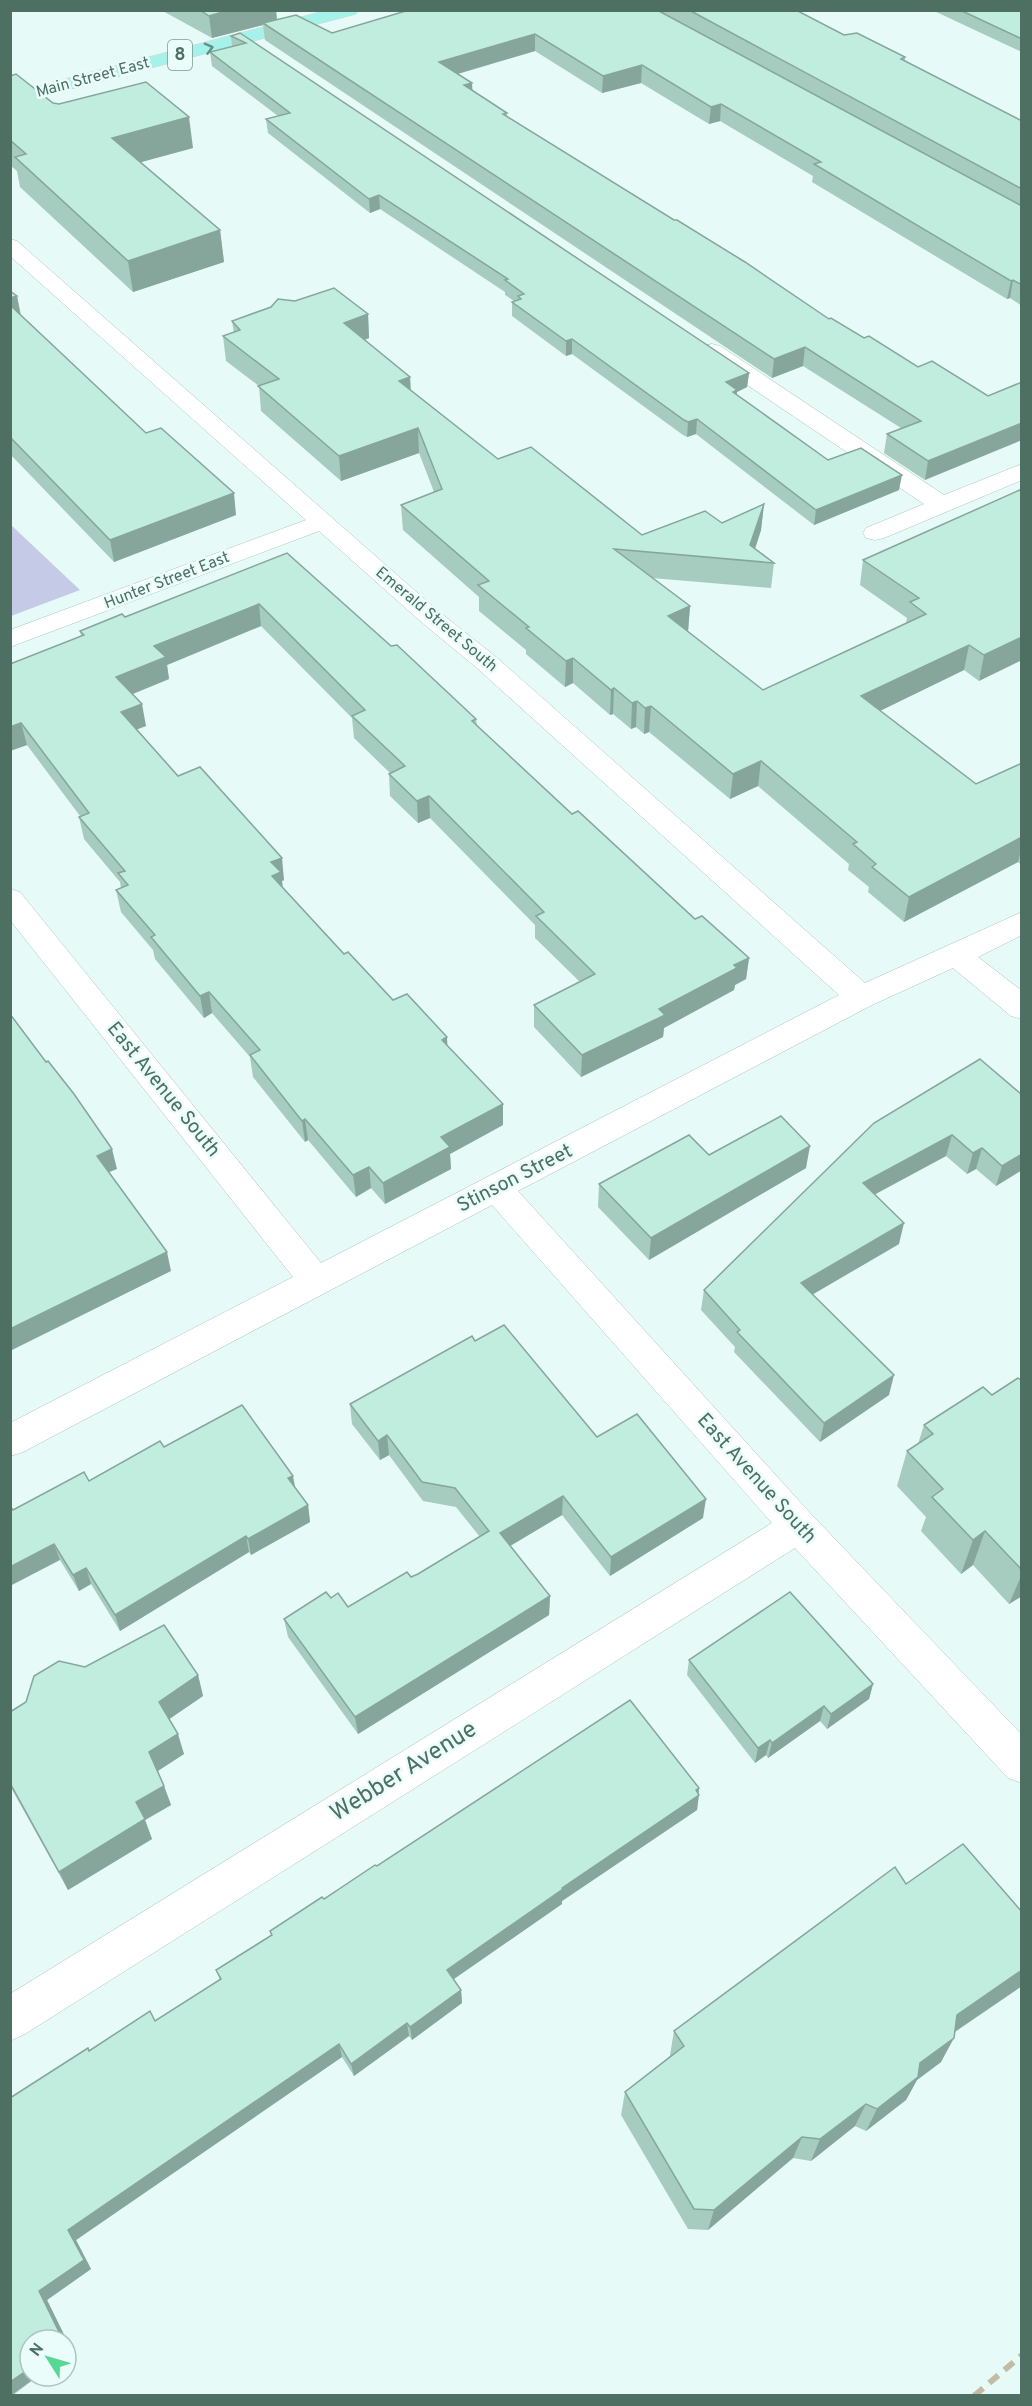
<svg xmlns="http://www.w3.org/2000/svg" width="1032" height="2406" font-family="Overpass,sans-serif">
  <rect width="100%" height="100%" fill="#e6faf7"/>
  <polygon fill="#c5cbe6" points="11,525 80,590 11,616"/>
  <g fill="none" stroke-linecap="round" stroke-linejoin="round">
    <g stroke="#a8c5bc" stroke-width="1">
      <g id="minor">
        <polygon points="10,239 17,241 437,610 496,657 865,983 1022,912 1022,935 978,957 1022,991 1022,1019 1011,1016 953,968 872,1005 518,1191 811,1514 1022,1735 1022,1783 1008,1778 795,1548 25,2034 10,2041 10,1994 772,1523 492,1205 23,1452 10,1456 10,1423 293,1277 10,920 10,889 20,892 321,1263 839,995 478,669 419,620 319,531 10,647 10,630 306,520 10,256"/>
        <polygon points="712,344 720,346 944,495 1022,464 1022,480 884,538 875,540 866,538 863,533 866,528 924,504 704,356 701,351 704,346"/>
      </g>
    </g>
    <g stroke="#cdd7d3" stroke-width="1">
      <polygon id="major" points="328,10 358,10 356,14 10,105 10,94"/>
    </g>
    <use href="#minor" fill="#fff" fill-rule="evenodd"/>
    <use href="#major" fill="#a4f2e9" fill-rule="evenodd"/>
    <polyline stroke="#c2bca5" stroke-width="6" stroke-dasharray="12 8" stroke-linecap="butt" points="974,2396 1022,2355"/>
  </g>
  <g fill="#a5ccbe">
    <polygon points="161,10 276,10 277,20 332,33 409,10 796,10 844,35 905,57 905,61 1022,121 1022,306 1010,298 1007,299 812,182 813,176 720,121 709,124 641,83 602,93 535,51 458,74 472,91 507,113 507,117 829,319 918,367 988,396 925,480 884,453 887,434 901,428 803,366 772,378 265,40 263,25 212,38"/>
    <polygon points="932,10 1022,10 1022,52"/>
    <polygon points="240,33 749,373 747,387 737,392 737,395 828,460 899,490 814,525 696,434 687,437 683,435 572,354 566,356 512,316 512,302 514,301 505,295 505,292 380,209 370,213 268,133 266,119 278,116 212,66 210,52 232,47 231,36"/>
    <polygon points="10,76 53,103 193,148 140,162 220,230 224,262 133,292 20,187 17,171 10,165"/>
    <polygon points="10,291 17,296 21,315 146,433 236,515 114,562 10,454"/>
    <polygon points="368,314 369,338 364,340 410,377 411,390 498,459 642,535 722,523 764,504 761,530 755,549 774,563 771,588 652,578 690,606 688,631 763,690 906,623 907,618 860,585 863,560 1022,489 979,681 964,670 880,711 976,784 1022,763 1022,865 1018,862 904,922 868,892 869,887 848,870 849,864 758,786 730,799 649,732 644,734 636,727 631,729 613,714 610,715 573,683 565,687 526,654 526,650 479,611 479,597 403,530 401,505 434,492 419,453 341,481 261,411 259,386 226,361 223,336 234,333 232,321"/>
    <polygon points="287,553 391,646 476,719 477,726 572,814 695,919 749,958 746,979 735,985 734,990 664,1028 663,1037 581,1077 534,1027 534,1005 580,982 535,938 535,925 430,818 418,823 390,796 389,774 390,773 354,738 352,718 261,626 167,665 169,679 133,694 146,726 136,729 178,776 284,880 282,881 283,888 344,954 393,1000 448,1046 503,1125 450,1154 451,1169 385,1204 371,1188 356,1197 308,1140 305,1142 253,1077 250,1057 212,1013 204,1018 155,959 153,950 121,912 116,890 121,888 120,882 84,839 79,817 80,816 27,745 10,751 10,664 81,636 80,631 125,617"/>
    <polygon points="1022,1095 1022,1170 996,1186 976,1169 967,1174 946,1156 875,1194 899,1244 813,1294 889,1395 820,1442 734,1352 735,1347 701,1310 704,1290 874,1123"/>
    <polygon points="709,1155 806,1168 649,1260 598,1207 599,1184"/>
    <polygon points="475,1341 597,1437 703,1518 610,1576 562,1515 510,1546 550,1596 549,1615 358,1734 288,1637 284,1619 331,1598 348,1607 418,1574 480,1537 456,1507 423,1501 389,1455 380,1460 352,1424 350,1404"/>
    <polygon points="1022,1381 1022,1596 1009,1604 973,1565 961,1574 921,1531 926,1517 897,1486 907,1451 918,1444 924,1425"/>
    <polygon points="164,1447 295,1488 308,1505 310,1522 251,1555 249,1552 120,1631 91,1584 79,1591 60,1560 13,1510 89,1481"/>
    <polygon points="689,1660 873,1684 869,1699 827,1729 820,1721 768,1758 766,1755 755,1763 687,1675"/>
    <polygon points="85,1667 198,1675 203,1696 169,1719 184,1754 158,1771 164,1786 171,1805 145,1820 152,1839 68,1890 10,1786 10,1712"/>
    <polygon points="699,1788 697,1810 562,1901 562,1904 454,1979 461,1990 462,2003 412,2040 409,2036 354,2076 342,2057 76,2240 91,2269 47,2300 72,2351 66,2356 66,2340 30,2376 38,2376 12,2396 89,2051 155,2021 220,1980 216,1970 271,1935 270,1931 377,1866"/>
    <polygon points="906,1884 1022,1912 1022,1986 955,2032 941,2062 917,2080 906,2100 866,2131 855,2126 811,2161 793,2158 708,2230 688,2229 621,2115 625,2092 670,2056 670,2055 674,2031"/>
  </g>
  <g fill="#86a69b">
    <polygon points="229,10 276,10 277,21 263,23 263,25 212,38 209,16"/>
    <polygon points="535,34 535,51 440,79 439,62"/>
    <polygon points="642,65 641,83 602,93 603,76"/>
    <polygon points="472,83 473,100 464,85"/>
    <polygon points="721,104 720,121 709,124 711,107"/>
    <polygon points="189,117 193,148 116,169 112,138"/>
    <polygon points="379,195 380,209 370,213 369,199"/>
    <polygon points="220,230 224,262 133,292 128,261"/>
    <polygon points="1013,280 1010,298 1007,299 1011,281"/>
    <polygon points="17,296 21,318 10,321 10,298"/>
    <polygon points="368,314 369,338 345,348 344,323"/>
    <polygon points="572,339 572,354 566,356 566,341"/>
    <polygon points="805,347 803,366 772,378 774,359"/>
    <polygon points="749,373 747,387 737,392 736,405 726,382"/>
    <polygon points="410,377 411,402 399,381"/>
    <polygon points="697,419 696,434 687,437 688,422"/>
    <polygon points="1022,423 1022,440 925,480 928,461"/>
    <polygon points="418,428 419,453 341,481 339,456"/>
    <polygon points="902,475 899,490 814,525 816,510"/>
    <polygon points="234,493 236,515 114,562 110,540"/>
    <polygon points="764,504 761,530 751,561 750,545"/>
    <polygon points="259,604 261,626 167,665 169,679 120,699 116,677 154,646"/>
    <polygon points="690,606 688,632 668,616"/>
    <polygon points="1022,637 1022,660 979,681 984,655"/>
    <polygon points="969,645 964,670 857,722 861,696"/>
    <polygon points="573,658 573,683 565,687 566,661"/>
    <polygon points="614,688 613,714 610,715 611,690"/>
    <polygon points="637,701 636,727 631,729 632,703"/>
    <polygon points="142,704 146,726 125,734 121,712"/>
    <polygon points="651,706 649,732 644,734 645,708"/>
    <polygon points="21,723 27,745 10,751 10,727"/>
    <polygon points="761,761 758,786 730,799 733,774"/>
    <polygon points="429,796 430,818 418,823 417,801"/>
    <polygon points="1022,837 1022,846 1018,862 904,922 909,897"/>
    <polygon points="282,858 284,880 282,881 283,894 272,876 271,862"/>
    <polygon points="749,958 746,979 735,985 734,990 664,1028 663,1037 581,1077 582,1055 734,965"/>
    <polygon points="209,992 212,1013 204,1018 200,996"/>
    <polygon points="447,1037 448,1059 442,1040"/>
    <polygon points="503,1104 503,1125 450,1154 451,1169 385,1204 383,1183 441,1137"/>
    <polygon points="305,1119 308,1140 305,1142 302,1121"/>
    <polygon points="952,1135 946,1156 859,1203 863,1183"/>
    <polygon points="810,1146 806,1168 649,1260 651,1238"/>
    <polygon points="982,1148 976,1169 967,1174 973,1153"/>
    <polygon points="112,1149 117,1169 102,1175 97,1156"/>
    <polygon points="1022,1154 1022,1170 996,1186 1002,1166"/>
    <polygon points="369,1167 371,1188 356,1197 353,1175"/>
    <polygon points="904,1223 899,1244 798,1303 801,1283"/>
    <polygon points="167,1252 171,1271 10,1351 10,1329"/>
    <polygon points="894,1375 889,1395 820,1442 824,1423"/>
    <polygon points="387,1435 389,1455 380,1460 378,1441"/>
    <polygon points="293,1476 296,1492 288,1478"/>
    <polygon points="563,1496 562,1515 500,1552 500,1533"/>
    <polygon points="706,1499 703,1518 610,1576 611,1557"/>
    <polygon points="308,1505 310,1522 251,1555 248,1539"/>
    <polygon points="985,1531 973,1565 961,1574 973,1540"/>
    <polygon points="246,1536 249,1552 120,1631 115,1615"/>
    <polygon points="54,1544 60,1560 10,1586 10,1567"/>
    <polygon points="86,1568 91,1584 79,1591 73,1575"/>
    <polygon points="1022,1574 1022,1596 1009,1604"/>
    <polygon points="550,1596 549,1615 358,1734 355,1717"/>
    <polygon points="198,1675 203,1696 165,1722 159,1702"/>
    <polygon points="873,1684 869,1699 827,1729 831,1714"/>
    <polygon points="824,1706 820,1721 768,1758 772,1743"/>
    <polygon points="178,1734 184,1754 156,1772 149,1752"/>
    <polygon points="770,1740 766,1755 755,1763 758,1748"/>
    <polygon points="164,1786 171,1805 145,1820 152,1839 68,1890 59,1872 136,1802"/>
    <polygon points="699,1788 698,1796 699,1795 697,1810 562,1901 562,1904 448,1983 447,1970"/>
    <polygon points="1022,1970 1022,1986 944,2039 957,2015"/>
    <polygon points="461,1990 462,2003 412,2040 410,2027"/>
    <polygon points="407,2023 409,2036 354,2076 351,2064"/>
    <polygon points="954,2038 941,2062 917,2080 906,2100 866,2131 877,2109 920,2063"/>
    <polygon points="339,2044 342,2057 76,2240 91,2269 47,2300 72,2351 66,2356 66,2340 63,2340 39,2291 68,2230"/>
    <polygon points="866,2104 855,2126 811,2161 820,2139"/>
    <polygon points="802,2137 793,2158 708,2230 714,2210"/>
    <polygon points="30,2368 30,2376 38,2376 10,2396 10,2382"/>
  </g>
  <g fill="#c0eddd" stroke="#86a69b" stroke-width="1.5">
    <polygon points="200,10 229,10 209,16"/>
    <polygon points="409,10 657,10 1022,206 1022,285 1013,280 1011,281 814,164 821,162 721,104 711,107 642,65 603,76 535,34 439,62 472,83 464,85 507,113 503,114 674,220 677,220 745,262 829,319 831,318 864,338 869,336 918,367 932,361 988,396 1022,382 1022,423 928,461 887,434 921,421 805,347 774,359 263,23 296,15 332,33"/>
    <polygon points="689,10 796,10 844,35 857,33 905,57 901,59 1022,121 1022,189"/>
    <polygon points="960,10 1022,10 1022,39"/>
    <polygon points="240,33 749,373 726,382 737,390 733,392 828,460 861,448 902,475 816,510 697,419 688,422 684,420 572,339 566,341 512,302 521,299 518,296 524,294 505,280 508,279 379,195 369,199 266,119 290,113 210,52 246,43 231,36"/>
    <polygon points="16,74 53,103 59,104 146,82 189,117 112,138 220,230 128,261 15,157 26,154 10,140 10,76"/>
    <polygon points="334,288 368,314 344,323 410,377 399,381 498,459 531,447 642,535 705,511 722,523 764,504 750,545 774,563 614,549 690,606 668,616 763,690 926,614 910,602 919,598 863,560 1022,489 1022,637 984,655 969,645 861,696 976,784 1022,763 1022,837 909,897 872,867 876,864 853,844 857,842 761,761 733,774 651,706 645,708 637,701 632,703 614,688 611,690 573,658 566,661 526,628 529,627 478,585 489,581 401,505 442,489 418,428 339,456 258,386 279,379 223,336 240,330 232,321 271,307 278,299 295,301"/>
    <polygon points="10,291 17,296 10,298"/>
    <polygon points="10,305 146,433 161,428 234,493 110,540 10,437"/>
    <polygon points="287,553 391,646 397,645 476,719 472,721 572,814 578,811 695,919 702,916 749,958 734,965 737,968 659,1009 665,1015 582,1055 534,1005 595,974 536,916 544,912 429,796 417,801 389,774 405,766 352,716 365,710 259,604 154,646 166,657 116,677 142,704 121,712 178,776 200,767 282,858 271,862 281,872 272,876 344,954 348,952 393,1000 407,994 447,1037 442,1040 503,1104 441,1137 450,1147 383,1183 369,1167 353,1175 305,1119 302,1121 250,1055 260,1050 209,992 200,996 151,937 155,935 116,890 128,885 118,873 125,871 79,817 89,813 21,723 10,727 10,664 84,635 80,631 122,614 125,617"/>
    <polygon points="10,1014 46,1062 48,1061 74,1094 112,1149 97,1156 167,1252 10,1329"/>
    <polygon points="980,1059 1022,1095 1022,1154 1002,1166 982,1148 973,1153 952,1135 863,1183 904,1223 801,1283 894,1375 824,1423 737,1332 740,1330 704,1290 874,1123"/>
    <polygon points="781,1116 810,1146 651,1238 599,1184 689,1135 709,1155"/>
    <polygon points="504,1325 597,1437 637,1414 706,1499 611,1557 563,1496 500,1533 550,1596 355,1717 284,1619 326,1592 331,1598 338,1593 348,1607 407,1572 411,1577 418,1574 489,1531 455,1488 422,1482 387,1435 378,1441 350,1404 472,1336 475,1341"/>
    <polygon points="1018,1378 1022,1381 1022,1570 985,1531 973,1540 932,1497 943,1489 907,1451 933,1434 924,1425 983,1387 992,1395"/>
    <polygon points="242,1405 293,1476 288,1478 308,1505 248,1539 246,1536 115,1615 86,1568 73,1575 54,1544 10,1567 10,1506 13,1510 84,1472 89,1481 160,1441 164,1447"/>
    <polygon points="790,1592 873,1684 831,1714 824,1706 772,1743 770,1740 758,1748 689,1660"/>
    <polygon points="164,1625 198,1675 159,1702 178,1734 149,1752 164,1786 136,1802 145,1819 59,1872 10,1783 10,1712 26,1702 34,1676 59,1661 85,1667"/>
    <polygon points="630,1700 699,1788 696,1790 699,1795 562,1888 563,1889 447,1970 461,1990 410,2027 407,2023 351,2064 339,2044 68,2230 84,2260 39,2291 63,2340 30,2340 30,2368 10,2382 10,2098 88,2048 89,2051 150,2011 155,2021 221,1979 216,1970 272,1935 270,1931 322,1897 324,1899 375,1865 377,1866"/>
    <polygon points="963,1844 1022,1912 1022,1970 957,2015 954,2038 920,2063 918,2077 877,2109 866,2104 820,2139 802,2137 714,2210 694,2209 625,2092 684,2046 674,2031 895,1867 906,1884"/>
  </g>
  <defs><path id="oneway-chevron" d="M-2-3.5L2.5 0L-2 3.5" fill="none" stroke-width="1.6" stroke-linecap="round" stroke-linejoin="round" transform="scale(1.5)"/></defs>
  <use stroke="#639084" href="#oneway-chevron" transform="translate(209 48) rotate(-15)"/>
  <g text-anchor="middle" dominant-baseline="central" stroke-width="5" stroke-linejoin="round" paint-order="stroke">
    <g font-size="16" fill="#4d7062" stroke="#ebfdfb">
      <text transform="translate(93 78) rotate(-15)">Main Street East</text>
      <text transform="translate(167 581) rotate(-21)">Hunter Street East</text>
      <text transform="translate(436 620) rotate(40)">Emerald Street South</text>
    </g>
    <rect fill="#ebfdfb" stroke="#7c9a90" stroke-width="1.5" x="168" y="40" width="24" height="30" rx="4.5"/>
    <g font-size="18" font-weight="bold" fill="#4d7062">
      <text x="180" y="55">8</text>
    </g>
    <g font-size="20" fill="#4d7062" stroke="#ebfdfb">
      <text transform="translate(163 1090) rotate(51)">East Avenue South</text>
      <text transform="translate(515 1179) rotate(-27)">Stinson Street</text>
      <text transform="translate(756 1479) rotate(48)">East Avenue South</text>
    </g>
    <g font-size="24" fill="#4d7062" stroke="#ebfdfb">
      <text transform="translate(404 1772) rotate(-32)">Webber Avenue</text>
    </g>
  </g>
  <rect width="1032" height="2406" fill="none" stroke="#4d7062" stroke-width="24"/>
  <g transform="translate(48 2358) rotate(307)"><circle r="28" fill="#ebfdfb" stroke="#acc5be" stroke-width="1.5"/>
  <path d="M0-4.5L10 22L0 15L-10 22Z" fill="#57d894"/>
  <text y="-9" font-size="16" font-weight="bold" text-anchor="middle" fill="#4d7062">N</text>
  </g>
</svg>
